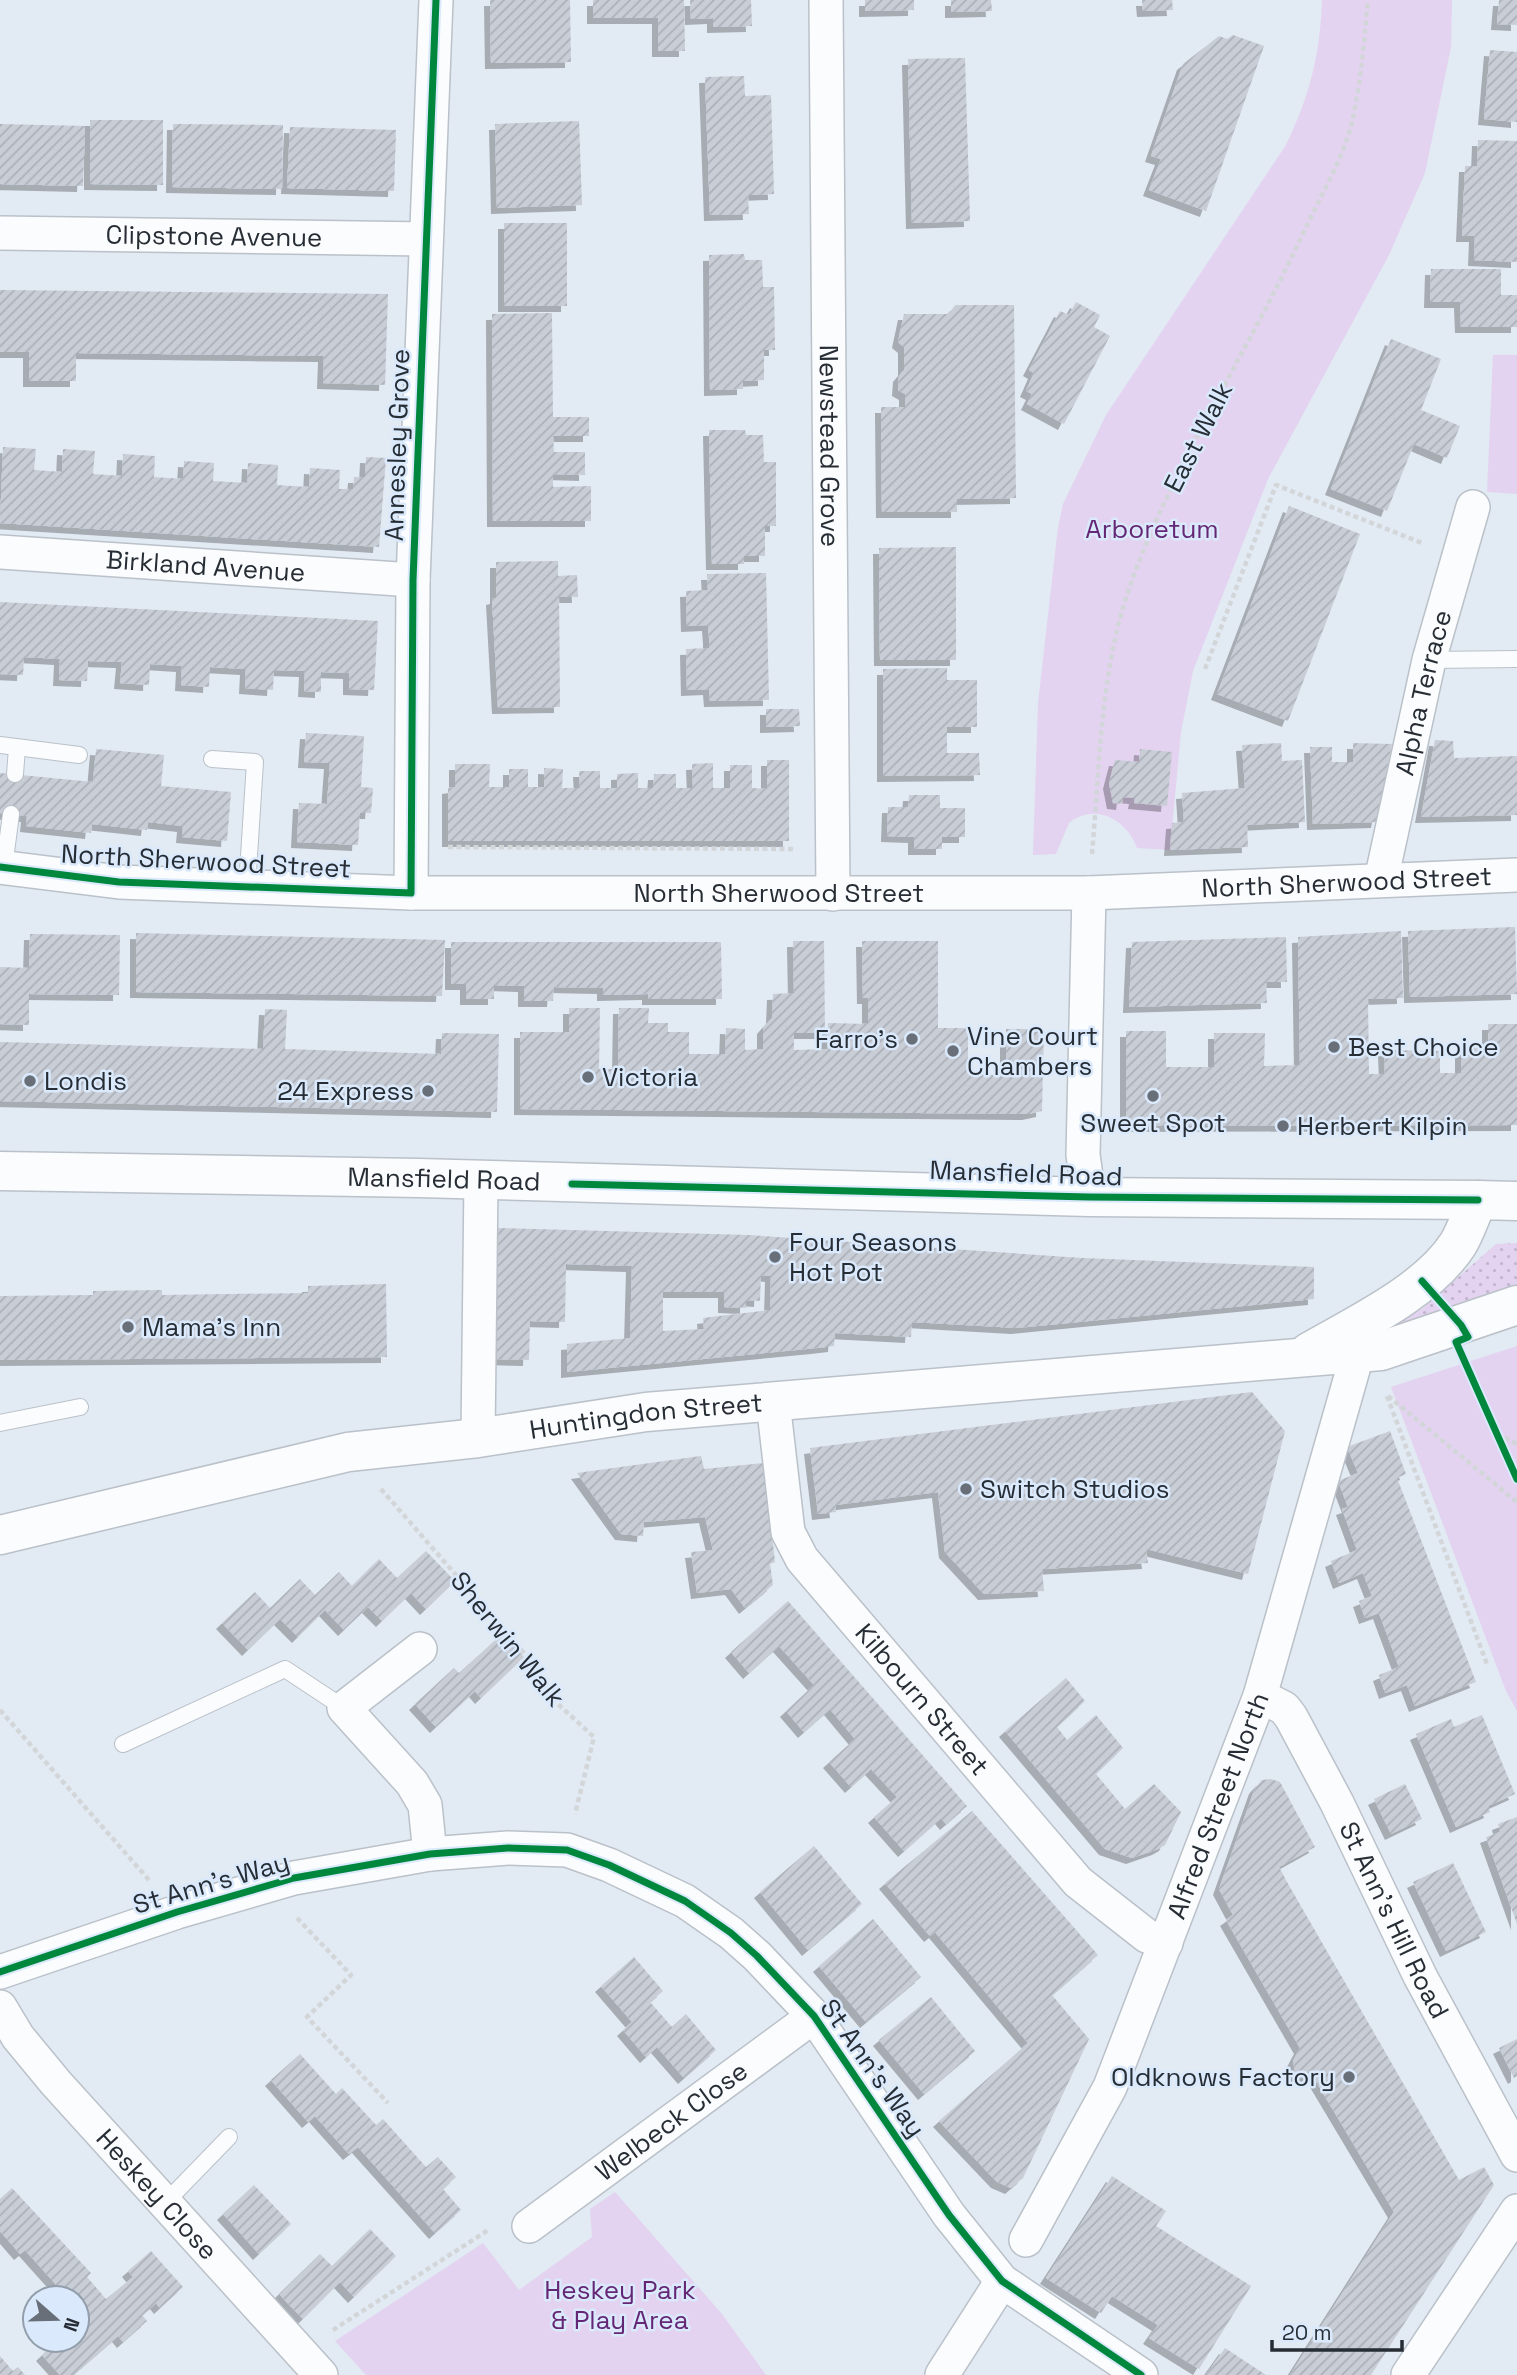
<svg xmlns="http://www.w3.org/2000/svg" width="1517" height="2375" font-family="'Space Grotesk',sans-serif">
  <defs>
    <pattern id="grass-dots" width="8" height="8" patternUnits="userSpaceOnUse" patternTransform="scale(1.75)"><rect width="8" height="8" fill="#e3d3f0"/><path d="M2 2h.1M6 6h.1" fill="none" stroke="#c3b5ce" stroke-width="1.8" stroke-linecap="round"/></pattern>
    <pattern id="building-hatch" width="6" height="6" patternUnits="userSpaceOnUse" patternTransform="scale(1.75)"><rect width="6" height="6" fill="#c9cdd6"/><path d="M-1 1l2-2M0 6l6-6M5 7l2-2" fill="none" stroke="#acb0b8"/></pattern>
    <filter id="shadow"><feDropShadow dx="-6" dy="6" stdDeviation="0" flood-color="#0004"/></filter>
  </defs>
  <rect width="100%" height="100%" fill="#e2eaf3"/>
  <polygon fill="url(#grass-dots)" points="1517,1243 1517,1293 1382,1334 1381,1329 1422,1309 1496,1244"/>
  <g fill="#e3d3f0">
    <path d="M1322,0h130l-1,47 -26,126 -36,82 -121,224 -75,192 -12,61 -11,118 -33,-2c-10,-28 -42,-46 -68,-25l-13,31 -23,1 5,-152 20,-176 5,-23 43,-89 180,-270c24,-50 34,-90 36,-145z"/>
    <polygon points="1493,355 1517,355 1517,494 1487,492"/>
    <polygon points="1517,1346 1517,1711 1506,1691 1391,1387"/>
    <polygon points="615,2192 722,2314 766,2375 366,2375 335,2341 483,2243 519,2290 592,2237 590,2209"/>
  </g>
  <g fill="url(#building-hatch)" fill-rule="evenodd" filter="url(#shadow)">
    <polygon points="490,0 570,0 571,62 491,63"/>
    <polygon points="593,0 684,0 685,51 658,51 658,18 593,18"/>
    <polygon points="690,0 751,0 752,26 713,27 713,18 691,19"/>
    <polygon points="865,0 914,0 914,10 865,11"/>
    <polygon points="951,0 991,0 992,11 951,12"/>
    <polygon points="1142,0 1172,0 1173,10 1143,11"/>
    <polygon points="1499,0 1517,0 1517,25 1497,24"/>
    <polygon points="1233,35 1264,46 1206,211 1149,190 1161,159 1151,156 1183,64 1219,36 1227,39"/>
    <polygon points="1490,50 1517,52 1517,122 1484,119"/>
    <polygon points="965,58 970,221 912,223 908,59"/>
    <polygon points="744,76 745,96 771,95 774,194 748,195 749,214 710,215 705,77"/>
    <polygon points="90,120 163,120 163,185 90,184"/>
    <polygon points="579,121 582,205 497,208 495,124"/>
    <polygon points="0,124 85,126 83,186 0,184"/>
    <polygon points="173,124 283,125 282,189 172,187"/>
    <polygon points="290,127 396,130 394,191 287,188"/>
    <polygon points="1478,140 1517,141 1517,262 1474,260 1475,236 1462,236 1465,166 1477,166"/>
    <rect x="504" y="223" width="63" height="83"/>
    <polygon points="744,254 745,260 762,260 763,287 774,287 775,350 764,350 764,380 743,381 743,389 710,390 709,255"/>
    <polygon points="1431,269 1501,269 1501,295 1517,295 1517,327 1461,327 1460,302 1430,302"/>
    <polygon points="0,290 388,294 385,385 323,383 324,356 76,353 76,381 29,381 29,352 0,352"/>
    <polygon points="1076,302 1100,315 1094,327 1110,336 1064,424 1027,404 1032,394 1026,391 1034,373 1029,370 1060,311 1069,315"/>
    <polygon points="956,305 1014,305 1016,498 957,499 957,512 882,512 881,407 905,407 905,394 898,390 899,376 904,370 904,347 898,342 904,314 948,314"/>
    <polygon points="552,313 553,417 589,417 589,436 553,436 554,452 585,452 585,475 553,474 553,487 591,486 591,521 493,521 492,314"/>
    <polygon points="1391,339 1441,359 1421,410 1460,426 1447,458 1414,444 1387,511 1331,489"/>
    <polygon points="709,430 745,430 746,435 763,435 764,462 776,462 776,526 765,526 765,556 744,556 744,564 712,564"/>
    <polygon points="3,447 36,449 34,470 62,472 63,449 95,451 93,474 122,476 123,454 138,455 155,456 154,477 183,479 184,461 214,463 213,481 247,483 248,463 278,465 277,485 292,486 309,487 310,468 340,470 339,489 353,489 354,477 365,477 366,457 386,458 379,547 0,523"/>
    <polygon points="1289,506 1360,534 1288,721 1217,694"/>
    <polygon points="956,547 956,660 880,660 879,548"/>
    <polygon points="558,561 558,576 577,575 578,597 559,597 560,707 498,708 492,599 496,598 496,562"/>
    <polygon points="766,573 769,700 710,701 709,689 687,690 686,649 709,648 709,638 708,625 687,626 686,591 708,590 707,574"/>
    <polygon points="0,602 378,621 374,690 349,689 349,673 321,672 321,692 304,691 305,671 274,670 273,690 245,688 246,669 210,667 209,687 181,685 182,666 150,664 149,685 120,683 122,662 88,661 87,681 59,680 60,659 24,657 23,675 0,674"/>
    <polygon points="947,668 947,680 977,680 977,727 947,727 947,753 979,753 980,775 883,776 883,669"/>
    <polygon points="766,709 799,709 800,726 766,727"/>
    <polygon points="306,733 364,736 361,787 373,788 371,813 360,813 358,845 297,842 299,803 327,804 330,763 304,762"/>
    <polygon points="1435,740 1453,741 1454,758 1517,756 1517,815 1421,817"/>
    <polygon points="1281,743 1282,761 1302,760 1305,822 1247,825 1248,847 1170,850 1172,823 1184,822 1182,793 1245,788 1242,745"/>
    <polygon points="1353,743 1392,744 1377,822 1313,824 1310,747 1332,747 1332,762 1353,762"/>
    <polygon points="96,749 164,755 161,786 231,792 227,841 182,837 183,826 148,822 147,830 92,824 91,833 26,826 27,816 0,813 0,773 93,782"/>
    <polygon points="1140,749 1172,752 1167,806 1134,803 1135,798 1123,797 1122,804 1113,803 1109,783 1115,760 1139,762"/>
    <polygon points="767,760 789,760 789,841 448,841 448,788 455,787 455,764 490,764 489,787 509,787 509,769 528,769 528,787 544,787 544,768 563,769 562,788 580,788 579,771 600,771 600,788 617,788 617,774 638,773 638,788 653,788 654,774 676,774 676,788 693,788 692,764 713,763 713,788 730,788 730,765 752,765 752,788 767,789"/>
    <polygon points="909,795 940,795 940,808 965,808 965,837 942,837 942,849 914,849 914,837 887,836 888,807 908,807"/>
    <polygon points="1515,927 1517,994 1410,997 1408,931"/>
    <polygon points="1401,931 1403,998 1368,999 1369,1074 1385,1074 1384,1050 1440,1051 1440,1073 1461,1073 1461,1048 1488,1047 1488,1024 1517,1024 1517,1125 1126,1126 1126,1031 1166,1031 1166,1067 1214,1067 1214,1033 1265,1033 1264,1066 1300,1065 1298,937"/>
    <polygon points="136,933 445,940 442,996 136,992"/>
    <polygon points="30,934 120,935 119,995 29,994 29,1025 0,1024 0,967 29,968"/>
    <polygon points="1286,937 1287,982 1266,982 1267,1003 1129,1007 1132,942"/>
    <polygon points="793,941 824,941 825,1033 794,1033 794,1050 827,1049 828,1023 868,1024 868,998 863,998 862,941 938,941 938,1028 968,1028 968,1074 998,1075 1006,1074 1006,1029 1044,1029 1042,1111 1028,1114 520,1109 520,1032 569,1032 569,1008 600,1008 599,1069 618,1069 619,1008 649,1008 648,1023 668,1023 668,1032 689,1032 689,1054 725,1054 726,1028 745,1029 745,1050 763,1049 763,1028 772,1018 773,994 794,993"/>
    <polygon points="451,942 721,942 722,999 648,999 648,994 603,995 603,988 554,987 553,1001 524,1001 524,986 494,985 494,999 466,999 466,984 451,984"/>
    <polygon points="265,1009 287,1010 285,1049 441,1054 442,1033 499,1034 497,1112 0,1101 0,1042 263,1049"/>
    <path d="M495,1228l253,7 334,23 232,9v32l-297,29 -105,-6 -1,15 -76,-4 -1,13 -17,2 -250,24v-28l63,-6 2,-72 -66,-2 -1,58 -35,-1 -1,39 -36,-1zM761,1275l10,1 -1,34 -67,8 1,11 -41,2v-39h61v15l22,1v-8l14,1z"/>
    <polygon points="386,1284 387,1357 0,1360 0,1296 93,1295 93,1291 162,1290 162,1295 308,1293 308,1286"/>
    <polygon points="1252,1392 1285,1431 1248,1574 1146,1549 1148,1563 1042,1569 1044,1591 984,1594 945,1552 938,1492 835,1505 836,1512 818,1514 810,1448"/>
    <polygon points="1390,1431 1406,1474 1397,1478 1476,1682 1415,1706 1407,1685 1385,1693 1379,1675 1399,1667 1379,1613 1365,1618 1359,1601 1372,1596 1363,1573 1339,1583 1331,1561 1357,1550 1342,1509 1348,1507 1338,1481 1358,1473 1347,1447"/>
    <polygon points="701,1456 704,1469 764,1463 775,1562 770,1564 773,1585 745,1608 731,1589 697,1593 691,1552 713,1550 705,1517 644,1522 643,1536 621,1534 577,1473"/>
    <polygon points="426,1551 455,1581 426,1609 411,1593 382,1621 368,1607 344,1630 325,1610 298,1637 280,1619 248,1650 222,1623 255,1592 270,1608 300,1579 315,1595 339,1572 352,1586 379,1559 397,1578"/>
    <polygon points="788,1601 967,1806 946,1824 941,1818 904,1851 874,1817 897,1797 871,1769 851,1787 829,1762 855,1739 830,1709 804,1732 786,1711 814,1685 779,1646 749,1673 731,1652"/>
    <polygon points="503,1633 524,1657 481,1698 475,1691 436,1727 415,1704 454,1668 459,1673"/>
    <polygon points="1066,1678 1085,1701 1057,1727 1067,1740 1096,1715 1123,1748 1096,1774 1125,1809 1154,1784 1181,1812 1165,1845 1158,1849 1132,1858 1105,1849 1005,1731"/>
    <polygon points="1482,1715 1515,1794 1488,1806 1490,1812 1456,1827 1416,1734 1451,1719 1454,1727"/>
    <polygon points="1271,1779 1280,1782 1315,1847 1279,1867 1287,1882 1459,2180 1484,2167 1494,2185 1371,2375 1290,2375 1394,2212 1314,2078 1296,2076 1293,2061 1300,2048 1226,1920 1233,1915 1219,1889 1255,1788 1262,1780"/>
    <polygon points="1405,1784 1422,1819 1391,1834 1374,1799"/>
    <polygon points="972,1811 1098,1955 1052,1995 1089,2039 1023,2178 1011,2188 997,2182 939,2121 1028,2043 935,1932 930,1936 885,1883"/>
    <polygon points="1517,1817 1517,1924 1486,1837 1500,1832 1498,1824"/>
    <polygon points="814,1846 862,1904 808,1950 760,1892"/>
    <polygon points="1453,1863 1486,1932 1446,1951 1413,1882"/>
    <polygon points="873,1919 921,1977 866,2022 819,1966"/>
    <polygon points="634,1957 663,1991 650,2002 672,2027 686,2014 716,2050 684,2078 657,2047 646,2057 623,2030 632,2022 601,1986"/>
    <polygon points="931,1997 975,2051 924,2094 879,2040"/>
    <polygon points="1517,2039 1517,2076 1514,2078 1499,2048"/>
    <polygon points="300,2054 336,2094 342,2088 376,2125 383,2119 426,2167 438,2157 456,2177 443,2189 461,2210 435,2233 358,2147 349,2154 315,2116 308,2122 271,2080"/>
    <polygon points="1112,2176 1166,2211 1156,2226 1251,2286 1199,2369 1149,2338 1158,2325 1112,2296 1101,2313 1046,2278"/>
    <polygon points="254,2185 291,2224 259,2254 223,2214"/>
    <polygon points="12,2188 91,2273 87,2277 106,2299 133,2277 128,2271 151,2251 183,2287 160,2308 156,2303 142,2315 147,2321 123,2342 118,2336 73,2375 60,2375 42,2355 58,2340 77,2340 77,2324 85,2317 77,2308 77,2298 68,2298 25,2250 20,2254 0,2231 0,2199"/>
    <polygon points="370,2229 396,2256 354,2297 340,2282 303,2319 279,2294 320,2254 332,2266"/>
    <polygon points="1225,2348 1266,2375 1206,2375"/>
    <polygon points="0,2356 13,2371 18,2367 25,2375 0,2375"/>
  </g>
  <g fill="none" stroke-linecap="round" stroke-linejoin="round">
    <g stroke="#bac1c9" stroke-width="18">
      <g id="lane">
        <polyline points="1429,660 1517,659"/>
        <polyline points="0,745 79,755"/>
        <polyline points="212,759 255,762 247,887"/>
        <polyline points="15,774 17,748"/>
        <polyline points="4,867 11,814"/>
        <polyline points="0,1423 80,1407"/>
        <polyline points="123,1744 285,1669 344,1708"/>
        <polyline points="163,2205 229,2137"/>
      </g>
    </g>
    <g stroke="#bac1c9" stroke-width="36">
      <g id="street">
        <path id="s1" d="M826,0l7,894"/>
        <path id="s2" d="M0,233l426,6"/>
        <path id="s3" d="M0,552l413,28"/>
        <path id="s4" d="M0,867l119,15 292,11h678l428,-18"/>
        <path id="s5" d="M1381,880l48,-220 44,-153"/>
        <polyline points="411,893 413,580 436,0"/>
        <polyline points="1089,1197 1083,1155 1089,893"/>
        <path id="s6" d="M773,1402l15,130 14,27 276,323 69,54 19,7"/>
        <polyline points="478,1438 481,1180"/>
        <polyline points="420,1649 344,1708 412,1783 425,1805 430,1854"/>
        <path id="s7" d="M1260,1696l24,12 7,9 46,86 83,173 97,179"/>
        <polyline points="0,1972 177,1912 294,1878 430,1854 508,1848 567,1850 609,1865 685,1901 731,1933 757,1956 814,2016 949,2215 1002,2281 1141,2375"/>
        <path id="s8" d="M0,2007l18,30 38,46 265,292"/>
        <path id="s9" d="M529,2226l285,-210"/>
        <path id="s10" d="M1026,2240l84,-153 150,-391 98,-344"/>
        <polyline points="942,2375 1002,2281"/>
        <polyline points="1408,2375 1517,2211"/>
      </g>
    </g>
    <g stroke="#bac1c9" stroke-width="41">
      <g id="primary">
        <path id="s11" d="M0,1171l419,7 670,19 389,3"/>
      </g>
    </g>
    <g stroke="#bac1c9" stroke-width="41">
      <g id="highway">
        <path d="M1309,1352c47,-27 119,-61 149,-108 8,-13 13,-30 20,-44l39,1"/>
        <path id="s12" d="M0,1535l348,-83 130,-14 168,-26 735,-61 136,-46"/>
      </g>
    </g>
    <g stroke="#d3d6d9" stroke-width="4.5" stroke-dasharray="5 3.5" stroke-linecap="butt">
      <polyline points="1205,669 1276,485 1422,543"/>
      <polyline points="448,847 796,849"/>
      <path d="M1092,854c8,-91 8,-185 39,-271 45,-125 120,-236 175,-356 15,-32 36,-67 45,-101 10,-41 13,-85 17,-126"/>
      <polyline points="1387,1396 1488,1667"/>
      <polyline points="1388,1396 1517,1502"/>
      <polyline points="1497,1434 1517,1444"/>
      <polyline points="381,1489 538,1669 549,1696 594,1737 575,1814"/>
      <polyline points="0,1710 149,1880"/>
      <polyline points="297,1918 351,1975 307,2017 388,2103"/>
      <polyline points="333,2330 490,2229"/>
    </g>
    <use href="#lane" stroke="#fbfcfd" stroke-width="16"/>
    <use href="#street" stroke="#fbfcfd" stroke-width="33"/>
    <use href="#primary" stroke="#fbfcfd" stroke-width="38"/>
    <use href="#highway" stroke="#fbfcfd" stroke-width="38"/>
    <g stroke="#dae9fb" stroke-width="11">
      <g id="cycleway">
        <polyline points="0,867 119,882 411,893 413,580 436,0"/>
        <polyline points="572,1184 1089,1197 1478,1200"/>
        <polyline points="1422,1281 1461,1325 1468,1337 1456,1342 1517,1479"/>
        <polyline points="0,1972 177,1912 294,1878 430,1854 508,1848 567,1850 609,1865 685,1901 731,1933 757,1956 814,2016 949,2215 1002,2281 1141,2375"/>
      </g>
    </g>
    <use href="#cycleway" stroke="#00873e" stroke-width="7"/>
  </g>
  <g fill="#686f78" stroke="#dae9fb" stroke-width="2.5">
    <circle cx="912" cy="1039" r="7"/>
    <circle cx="1334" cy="1047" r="7"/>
    <circle cx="953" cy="1051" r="7"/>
    <circle cx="588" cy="1077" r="7"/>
    <circle cx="30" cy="1081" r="7"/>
    <circle cx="428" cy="1091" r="7"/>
    <circle cx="1153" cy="1096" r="7"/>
    <circle cx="1283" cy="1126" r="7"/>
    <circle cx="775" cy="1257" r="7"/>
    <circle cx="128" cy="1327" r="7"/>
    <circle cx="966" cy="1489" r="7"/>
    <circle cx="1349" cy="2077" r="7"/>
  </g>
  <g text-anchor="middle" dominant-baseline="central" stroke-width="5" stroke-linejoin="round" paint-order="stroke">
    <g font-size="26" fill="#262d35" stroke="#dae9fb">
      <text stroke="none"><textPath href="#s2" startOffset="214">Clipstone Avenue</textPath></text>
      <text transform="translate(1198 437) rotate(-63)">East Walk</text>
      <text transform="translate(397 445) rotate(-88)">Annesley Grove</text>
      <text stroke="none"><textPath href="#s1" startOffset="446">Newstead Grove</textPath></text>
      <text stroke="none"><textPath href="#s3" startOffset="206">Birkland Avenue</textPath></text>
      <text stroke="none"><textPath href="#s5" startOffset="192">Alpha Terrace</textPath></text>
      <text transform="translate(206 861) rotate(3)">North Sherwood Street</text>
      <text stroke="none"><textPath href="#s4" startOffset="1348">North Sherwood Street</textPath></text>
      <text stroke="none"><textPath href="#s4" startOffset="780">North Sherwood Street</textPath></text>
      <text transform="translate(1026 1173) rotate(2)">Mansfield Road</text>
      <text stroke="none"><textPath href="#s11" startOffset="444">Mansfield Road</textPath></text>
      <text stroke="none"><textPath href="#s12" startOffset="658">Huntingdon Street</textPath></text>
      <text transform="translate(508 1639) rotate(51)">Sherwin Walk</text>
      <text stroke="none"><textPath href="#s6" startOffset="346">Kilbourn Street</textPath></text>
      <text stroke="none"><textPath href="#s10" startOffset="476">Alfred Street North</textPath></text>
      <text transform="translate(211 1883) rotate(-16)">St Ann's Way</text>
      <text stroke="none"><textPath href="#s7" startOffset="266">St Ann's Hill Road</textPath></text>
      <text transform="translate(873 2068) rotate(55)">St Ann's Way</text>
      <text stroke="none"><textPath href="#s9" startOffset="177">Welbeck Close</textPath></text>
      <text stroke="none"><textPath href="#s8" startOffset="245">Heskey Close</textPath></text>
    </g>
    <g font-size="26" fill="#652775" stroke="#dae9fb">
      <text x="1152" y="529">Arboretum</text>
      <text x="620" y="2290">Heskey Park<tspan x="620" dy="30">&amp; Play Area</tspan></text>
    </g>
    <g font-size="26" fill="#262d35" stroke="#dae9fb" text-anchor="start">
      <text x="967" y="1036">Vine Court<tspan x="967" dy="30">Chambers</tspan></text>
      <text x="898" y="1039" text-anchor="end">Farro's</text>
      <text x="1348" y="1047">Best Choice</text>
      <text x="602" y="1077">Victoria</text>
      <text x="44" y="1081">Londis</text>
      <text x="414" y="1091" text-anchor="end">24 Express</text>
      <text x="1153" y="1123" text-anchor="middle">Sweet Spot</text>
      <text x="1297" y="1126">Herbert Kilpin</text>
      <text x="789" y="1242">Four Seasons<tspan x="789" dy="30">Hot Pot</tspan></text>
      <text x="142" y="1327">Mama's Inn</text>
      <text x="980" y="1489">Switch Studios</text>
      <text x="1335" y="2077" text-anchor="end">Oldknows Factory</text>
    </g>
  </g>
  <g transform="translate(56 2319) rotate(110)"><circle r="33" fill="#dae9fb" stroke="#929eac" stroke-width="2"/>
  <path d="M0-5L12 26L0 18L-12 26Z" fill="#686f78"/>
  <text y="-10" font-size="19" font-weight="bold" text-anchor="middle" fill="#262d35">N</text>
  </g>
  <path d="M1272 2340v10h130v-10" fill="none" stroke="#262d35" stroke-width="3.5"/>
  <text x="1282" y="2340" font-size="21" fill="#262d35" stroke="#dae9fb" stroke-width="5" paint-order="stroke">20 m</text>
</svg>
